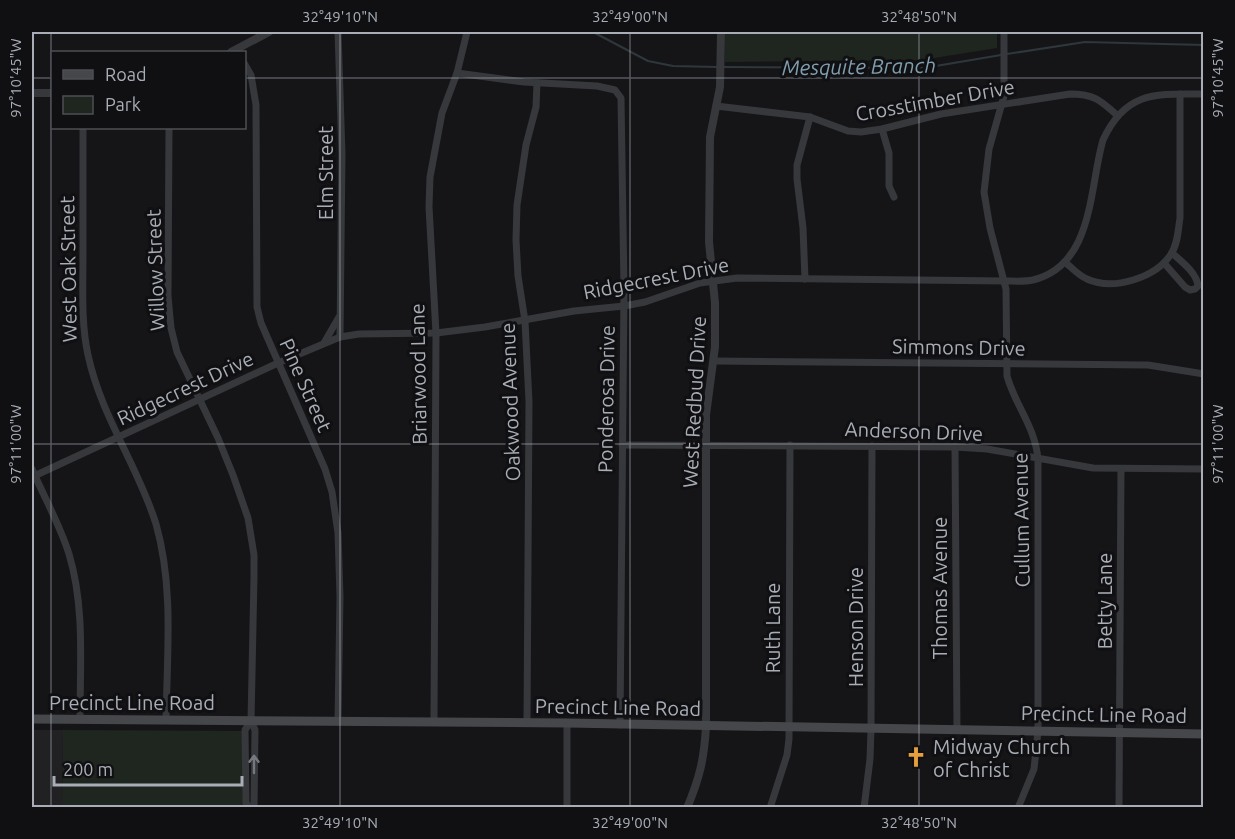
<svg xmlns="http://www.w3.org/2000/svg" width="1235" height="839" font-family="Ubuntu,sans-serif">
  <rect width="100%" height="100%" fill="#151517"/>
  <polygon fill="#212124" points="32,730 63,730 62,807 32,807"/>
  <g fill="#1f2620">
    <polygon points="725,32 997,32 997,48 921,60 725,62"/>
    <polygon points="63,730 242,731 243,807 62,808"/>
  </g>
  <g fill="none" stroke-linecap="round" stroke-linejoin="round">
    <g stroke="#2e373c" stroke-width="2">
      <polyline points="593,32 648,61 673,66 717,67"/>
      <polyline points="1007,54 1085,42 1204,45"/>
      <polyline points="723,67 924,68 1001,55"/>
    </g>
    <g stroke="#36383c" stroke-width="7">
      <polyline points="338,32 342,154 340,337"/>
      <path d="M1004,32v64l-15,53 -5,43 6,36 16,61 1,87c8,29 29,52 31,84v271l-4,38 -16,39"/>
      <polyline points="244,63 251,75 256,105 257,307 261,323 325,469 332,492 338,533 340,597 338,721"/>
      <polyline points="457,73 524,82 597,86 615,90 621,98 624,289 620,725"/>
      <path d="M716,106l94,11 38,14 13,1 21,-3 59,-15 129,-20c24,0 30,6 48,22"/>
      <path d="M83,128c0,42 0,85 0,127 0,34 -2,68 5,100 13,61 50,111 68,169 18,63 11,131 10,196"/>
      <polyline points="169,128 168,296 171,328 177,352 218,438 233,475 248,518 254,555 254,577 251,721 255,730 254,808"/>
      <polyline points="882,129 889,153 889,186 894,197"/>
      <path d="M1065,262c7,6 14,14 22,17 26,12 69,-1 84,-25 7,-10 7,-24 9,-36v-124"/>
      <path d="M1164,263l21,24 5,3 5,-1 3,-3c-1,-13 -17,-25 -26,-33"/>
      <polyline points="805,279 803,228 797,179 797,165 810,117"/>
      <polyline points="324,343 339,317"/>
      <polyline points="714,361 1148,365 1204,374"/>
      <polyline points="622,445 955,447 987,449 1093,468 1204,469"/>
      <polyline points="955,447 957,729"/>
      <path d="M32,469c12,28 28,56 37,85 16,53 11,110 11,165"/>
      <path d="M32,477l246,-114 62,-26 19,-3 77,-1 49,-6 89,-16 50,-5 21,-4 55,-19 37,-5 268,3c9,0 19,1 28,-1 61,-15 56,-92 70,-140 23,-50 54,-46 101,-46"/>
      <polyline points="434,722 436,333 429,207 430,177 442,113 457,73 467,32"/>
      <polyline points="527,723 529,402 525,321 518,276 516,240 517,205 526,145 536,107 537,83"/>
      <polyline points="250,808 246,803 245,730 251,721"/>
      <polyline points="567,808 567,723"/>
      <polyline points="770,808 787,755 789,739 790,445"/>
      <polyline points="864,808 870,759 871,729 872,446"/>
      <polyline points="1119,808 1121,469"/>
    </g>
    <g stroke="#36383c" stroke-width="8">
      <polyline points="231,52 269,32"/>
      <polyline points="32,93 52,93"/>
      <path d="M687,808c13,-31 17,-49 19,-81v-312l9,-68v-44l-6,-61 1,-105 10,-50 1,-55"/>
    </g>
    <polyline stroke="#45474b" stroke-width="9" points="32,719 567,723 1204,734"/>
  </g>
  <defs><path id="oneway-shaft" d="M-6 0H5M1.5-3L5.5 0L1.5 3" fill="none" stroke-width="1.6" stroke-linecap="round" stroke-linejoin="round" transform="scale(1.5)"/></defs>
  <use stroke="#75787f" href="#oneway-shaft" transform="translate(254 764) rotate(-90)"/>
  <path fill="none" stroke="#a8adb6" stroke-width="1.5" stroke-opacity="0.45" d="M51,32v776M340,32v776M630,32v776M919,32v776M32,78h20M244,78h960M32,444h1172"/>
  <defs>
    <g id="church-bare" transform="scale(1.62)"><path d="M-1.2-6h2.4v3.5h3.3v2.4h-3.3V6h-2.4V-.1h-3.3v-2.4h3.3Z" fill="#e79f3d" stroke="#101012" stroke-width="2.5" paint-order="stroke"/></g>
  </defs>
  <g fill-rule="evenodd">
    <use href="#church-bare" x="916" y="757"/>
  </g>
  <g text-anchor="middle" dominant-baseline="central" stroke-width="6" stroke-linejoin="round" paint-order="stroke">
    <g font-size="20" fill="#a8adb6" stroke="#101012">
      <text transform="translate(935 100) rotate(-10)">Crosstimber Drive</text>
      <text transform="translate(325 173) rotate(-90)">Elm Street</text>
      <text transform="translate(68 269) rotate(-91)">West Oak Street</text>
      <text transform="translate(155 270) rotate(-92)">Willow Street</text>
      <text transform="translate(656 278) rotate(-11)">Ridgecrest Drive</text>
      <text transform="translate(959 347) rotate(1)">Simmons Drive</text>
      <text transform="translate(418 374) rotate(-91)">Briarwood Lane</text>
      <text transform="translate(306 385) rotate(66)">Pine Street</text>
      <text transform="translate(185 388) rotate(-25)">Ridgecrest Drive</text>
      <text transform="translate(606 399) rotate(-89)">Ponderosa Drive</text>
      <text transform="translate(510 402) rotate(-92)">Oakwood Avenue</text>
      <text transform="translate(694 402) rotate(-87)">West Redbud Drive</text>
      <text transform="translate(914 431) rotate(2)">Anderson Drive</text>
      <text transform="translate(1021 520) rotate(-91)">Cullum Avenue</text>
      <text transform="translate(939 588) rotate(-90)">Thomas Avenue</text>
      <text transform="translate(1104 601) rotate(-90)">Betty Lane</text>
      <text transform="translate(855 627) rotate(-90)">Henson Drive</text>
      <text transform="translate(772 628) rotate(-90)">Ruth Lane</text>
      <text x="132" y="702">Precinct Line Road</text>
      <text transform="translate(618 707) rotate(1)">Precinct Line Road</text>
      <text transform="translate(1104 714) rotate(1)">Precinct Line Road</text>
    </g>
    <g font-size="20" fill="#a8adb6" stroke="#101012" text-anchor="start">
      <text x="933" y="746">Midway Church<tspan x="933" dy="23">of Christ</tspan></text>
    </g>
    <g font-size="21" font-style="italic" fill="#819eaf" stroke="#101012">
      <text transform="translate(859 66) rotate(-1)">Mesquite Branch</text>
    </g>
  </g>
  <rect width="1235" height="839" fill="none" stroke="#101012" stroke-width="66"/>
  <rect x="51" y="51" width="195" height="78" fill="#101012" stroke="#4d4f54" stroke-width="1.5"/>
  <rect x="63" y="70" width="30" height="9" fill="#45474b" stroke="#4d4f54" stroke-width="1.5"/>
  <text x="105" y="81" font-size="18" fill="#a8adb6">Road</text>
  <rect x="63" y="96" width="30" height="18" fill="#1f2620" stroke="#4d4f54" stroke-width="1.5"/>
  <text x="105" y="111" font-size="18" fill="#a8adb6">Park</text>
  <path d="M54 776v9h188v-9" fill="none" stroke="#a8adb6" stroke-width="3"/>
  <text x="63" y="776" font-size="18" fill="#a8adb6" stroke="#101012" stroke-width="4.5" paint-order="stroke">200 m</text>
  <rect x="33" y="33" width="1169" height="773" fill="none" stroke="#a8adb6" stroke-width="2"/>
  <g font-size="15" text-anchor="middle" fill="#a8adb6">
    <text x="340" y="22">32°49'10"N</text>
    <text x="630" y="22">32°49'00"N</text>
    <text x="919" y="22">32°48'50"N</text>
    <text transform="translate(1218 78) rotate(-90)" y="5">97°10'45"W</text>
    <text transform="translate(16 78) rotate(-90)" y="5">97°10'45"W</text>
    <text transform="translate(1218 444) rotate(-90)" y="5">97°11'00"W</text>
    <text transform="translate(16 444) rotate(-90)" y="5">97°11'00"W</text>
    <text x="340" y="828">32°49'10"N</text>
    <text x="630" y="828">32°49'00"N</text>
    <text x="919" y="828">32°48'50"N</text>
  </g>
</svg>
